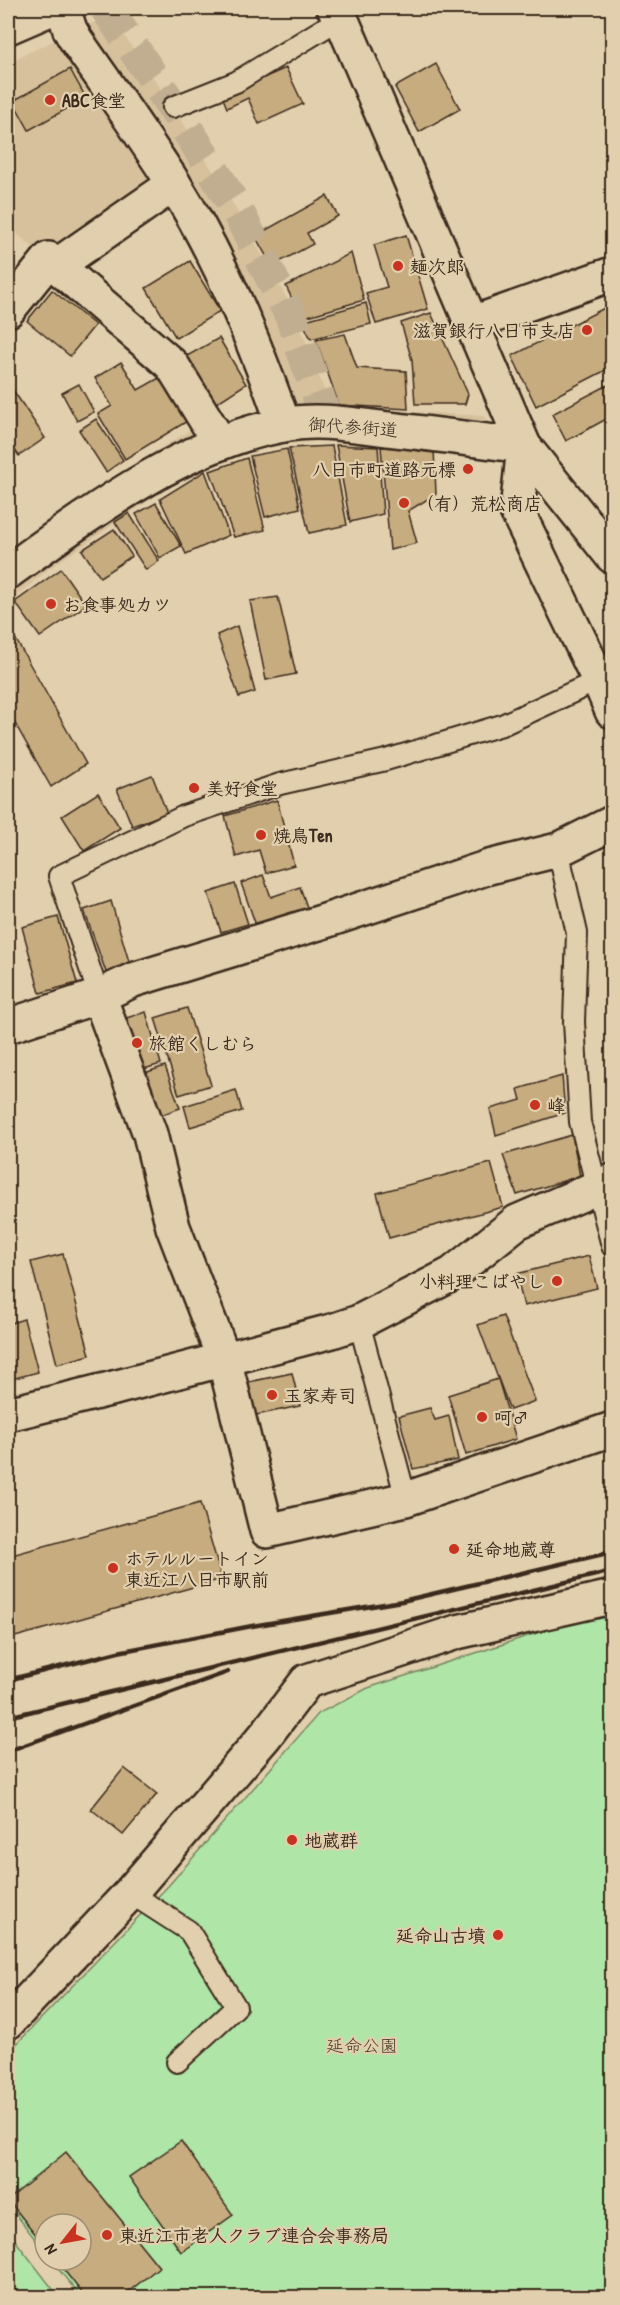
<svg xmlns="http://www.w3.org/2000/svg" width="620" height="2305" font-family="'Patrick Hand','Klee One',sans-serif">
  <rect width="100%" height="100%" fill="#e2cfad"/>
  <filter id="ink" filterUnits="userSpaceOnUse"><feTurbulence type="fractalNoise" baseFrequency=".0167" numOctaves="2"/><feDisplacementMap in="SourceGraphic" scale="12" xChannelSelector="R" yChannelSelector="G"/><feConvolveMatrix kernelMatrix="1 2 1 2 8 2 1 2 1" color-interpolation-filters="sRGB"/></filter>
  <g filter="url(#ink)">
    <polygon fill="#d7c19c" points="110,15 171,103 232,202 294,311 331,407 485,416 483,455 327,439 243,451 198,467 50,568 8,603 8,554 49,521 109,480 197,426 269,411 238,322 169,207 57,252 39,253 8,226 8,62"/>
    <g fill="#afe5a7" stroke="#758862" stroke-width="1.5">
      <polygon points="612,1615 612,2297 81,2297 51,2260 81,2260 81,2224 45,2224 45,2252 8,2204 8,2053 169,1885 319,1713 368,1688 559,1626"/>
      <polygon points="8,2231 59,2297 8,2297"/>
    </g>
    <g fill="#c6ac7f" stroke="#3b2a1e" stroke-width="1.5">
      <polygon points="436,64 460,109 419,132 395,87"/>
      <polygon points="286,68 303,104 259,124 248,98 227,108 222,96"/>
      <polygon points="70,69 86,98 29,130 13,101"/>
      <polygon points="327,196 338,216 307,233 313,244 272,266 255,236"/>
      <polygon points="406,235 428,309 376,324 366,293 387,287 374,245"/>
      <polygon points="351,253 364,300 301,318 286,286"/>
      <polygon points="190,261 220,311 176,338 146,288"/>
      <polygon points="52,290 95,325 70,356 27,321"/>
      <polygon points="366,303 371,324 311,339 302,321"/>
      <polygon points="612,304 612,367 536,406 512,356"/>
      <polygon points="431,313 468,394 465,404 415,404 412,360 401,323"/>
      <polygon points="345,334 357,368 406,371 408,409 339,405 316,340"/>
      <polygon points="219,338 246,384 215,404 187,356"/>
      <polygon points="121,362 138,390 168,373 194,417 125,459 98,414 112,406 95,378"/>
      <polygon points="612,383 612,416 566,441 552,414"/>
      <polygon points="9,384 45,438 19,456 8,440"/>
      <polygon points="79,384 94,412 77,421 62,393"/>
      <polygon points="96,419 123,460 106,472 79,430"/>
      <polygon points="336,445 378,447 383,514 350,522"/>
      <polygon points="332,446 347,525 309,533 289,448"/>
      <polygon points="381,447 434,449 436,494 408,511 417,543 390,550"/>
      <polygon points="287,449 300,508 265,517 250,456"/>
      <polygon points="247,458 265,530 234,537 210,471"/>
      <polygon points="205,471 229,535 186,554 160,499"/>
      <polygon points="156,503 181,546 160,558 136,514"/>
      <polygon points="129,513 159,561 146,570 115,522"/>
      <polygon points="114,529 132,556 100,577 82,550"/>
      <polygon points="61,569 86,605 40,637 15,602"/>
      <polygon points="278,597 296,674 266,680 250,601"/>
      <polygon points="237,626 255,692 239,697 217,635"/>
      <polygon points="10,629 86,764 51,787 8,711 8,631"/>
      <polygon points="152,775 167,813 132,826 117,789"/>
      <polygon points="98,793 120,828 84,851 62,816"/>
      <polygon points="277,800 294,865 266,873 259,850 236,857 225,816"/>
      <polygon points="263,875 271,897 300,887 309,913 258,931 241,883"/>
      <polygon points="235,884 248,924 221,932 208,893"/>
      <polygon points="111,901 130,965 106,972 84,910"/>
      <polygon points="58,917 77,983 40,993 22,927"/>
      <polygon points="187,1008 211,1085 179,1095 155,1018"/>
      <polygon points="146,1012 161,1064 130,1073 113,1022"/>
      <polygon points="165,1066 180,1108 147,1120 133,1077"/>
      <polygon points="562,1076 565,1113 496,1135 490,1109 521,1100 518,1089"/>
      <polygon points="236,1090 242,1111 190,1127 184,1106"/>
      <polygon points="572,1135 580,1176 517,1195 503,1155"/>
      <polygon points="491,1163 503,1207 389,1238 377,1193"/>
      <polygon points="63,1254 90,1355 57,1364 31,1262"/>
      <polygon points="589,1256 597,1288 524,1306 516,1274"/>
      <polygon points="503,1316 535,1401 510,1410 478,1325"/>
      <polygon points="24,1319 38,1372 8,1380 8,1324"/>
      <polygon points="292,1373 300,1406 251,1416 244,1383"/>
      <polygon points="498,1379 516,1439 466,1455 448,1395"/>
      <polygon points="430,1408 435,1420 449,1416 458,1460 413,1469 399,1416"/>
      <polygon points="200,1503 222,1579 8,1639 8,1556"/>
      <polygon points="124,1768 157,1794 123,1835 91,1809"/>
      <polygon points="181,2141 233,2215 181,2252 129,2177"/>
      <polygon points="66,2152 159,2267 121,2298 86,2298 56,2260 81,2260 81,2224 45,2224 45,2246 8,2200"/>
    </g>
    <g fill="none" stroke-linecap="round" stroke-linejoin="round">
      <polyline stroke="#c1ae90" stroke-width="33" stroke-dasharray="33 16" stroke-linecap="butt" points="106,8 173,107 235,206 291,316 327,421"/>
      <g stroke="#3b2a1e" stroke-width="24">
        <g id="lane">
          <polyline points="173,107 236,82 341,18"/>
          <polyline points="558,850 577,933 574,1022 580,1122 612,1246"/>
          <polyline points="99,996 59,876 184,816 280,784 386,760 502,725 599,680"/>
          <polyline points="359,1322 406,1499"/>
          <polyline points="130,1893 189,1931 236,2007 177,2062"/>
        </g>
      </g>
      <g stroke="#3b2a1e" stroke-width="38">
        <g id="street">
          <path d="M63,8l7,22 6,10c33,48 67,95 98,144 47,75 80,157 110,241"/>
          <polyline points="56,266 174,184"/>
          <polyline points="8,310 49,259 172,365 220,443"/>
          <polyline points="470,324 612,274"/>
          <path d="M8,572c81,-58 175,-129 275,-147 35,-7 70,0 105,4 45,5 91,11 136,17l-7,65 82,169 13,31"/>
          <polyline points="99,996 150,1134 173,1227 224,1359 267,1531 406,1499 612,1429"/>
          <polyline points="8,1026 99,996 133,980 325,921 489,867 558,850 612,823"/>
          <polyline points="114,1388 332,1331 359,1322 452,1274 517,1222 612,1181"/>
        </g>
      </g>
      <g stroke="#3b2a1e" stroke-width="38">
        <g id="secondary">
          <polyline points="334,8 341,18 524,446 612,556"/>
          <polyline points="8,1414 114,1388"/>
          <polyline points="8,2022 130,1893 265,1736 307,1681 457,1632 612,1597"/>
        </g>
      </g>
      <g stroke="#3b2a1e" stroke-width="38">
        <polyline id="primary" points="8,27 52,8"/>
      </g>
      <use href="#lane" stroke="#e2cfad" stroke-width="20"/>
      <use href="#street" stroke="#e2cfad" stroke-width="33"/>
      <use href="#secondary" stroke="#e2cfad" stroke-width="33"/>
      <use href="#primary" stroke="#e2cfad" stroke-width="33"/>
      <g stroke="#3b2a1e" stroke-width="4.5">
        <polyline points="8,1680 118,1652 252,1626 402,1601 612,1552"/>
        <polyline points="8,1717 612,1571"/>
        <polyline points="8,1751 228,1672"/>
      </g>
    </g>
  </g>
  <g fill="#c8321e" stroke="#e2cfad" stroke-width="2">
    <circle cx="50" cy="100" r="6"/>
    <circle cx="398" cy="266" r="6"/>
    <circle cx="587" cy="330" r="6"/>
    <circle cx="468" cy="469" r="6"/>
    <circle cx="404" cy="503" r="6"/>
    <circle cx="51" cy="604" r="6"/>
    <circle cx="194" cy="788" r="6"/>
    <circle cx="261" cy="835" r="6"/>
    <circle cx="137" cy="1043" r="6"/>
    <circle cx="535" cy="1105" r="6"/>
    <circle cx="557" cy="1281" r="6"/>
    <circle cx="272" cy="1395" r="6"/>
    <circle cx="482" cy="1417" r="6"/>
    <circle cx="454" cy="1549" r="6"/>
    <circle cx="113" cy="1568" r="6"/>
    <circle cx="292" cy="1840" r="6"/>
    <circle cx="498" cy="1935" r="6"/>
    <circle cx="107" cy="2235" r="6"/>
  </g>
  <g text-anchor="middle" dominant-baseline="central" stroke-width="4.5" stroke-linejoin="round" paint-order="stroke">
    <g font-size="18" font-weight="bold" fill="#3b2a1e" stroke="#e2cfad" text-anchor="start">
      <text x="62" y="100">ABC食堂</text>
      <text x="410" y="266">麺次郎</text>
      <text x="575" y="330" text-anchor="end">滋賀銀行八日市支店</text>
      <text x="456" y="469" text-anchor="end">八日市町道路元標</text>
      <text x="416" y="503">（有）荒松商店</text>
      <text x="63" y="604">お食事処カツ</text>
      <text x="206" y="788">美好食堂</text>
      <text x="273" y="835">焼鳥Ten</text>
      <text x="149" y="1043">旅館くしむら</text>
      <text x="547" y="1105">峰</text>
      <text x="545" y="1281" text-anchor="end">小料理こばやし</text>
      <text x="284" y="1395">玉家寿司</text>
      <text x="494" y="1417">呵♂</text>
      <text x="466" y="1549">延命地蔵尊</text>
      <text x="125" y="1558">ホテルルートイン<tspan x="125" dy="21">東近江八日市駅前</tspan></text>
      <text x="304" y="1840">地蔵群</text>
      <text x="486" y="1935" text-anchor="end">延命山古墳</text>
      <text x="119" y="2235">東近江市老人クラブ連合会事務局</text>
    </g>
    <g font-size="18" fill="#3b2a1e" stroke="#e2cfad">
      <text transform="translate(353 427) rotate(4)">御代参街道</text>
    </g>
    <g font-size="18" fill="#473d2c" stroke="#e2cfad">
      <text x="362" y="2045">延命公園</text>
    </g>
  </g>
  <rect width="620" height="2305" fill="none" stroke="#e2cfad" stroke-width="30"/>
  <rect x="15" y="15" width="590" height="2275" fill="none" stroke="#3b2a1e" stroke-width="2" filter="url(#ink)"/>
  <g transform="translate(63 2242) rotate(239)"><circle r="28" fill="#e2cfad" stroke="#9f8d74" stroke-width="1.5"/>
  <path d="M0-4.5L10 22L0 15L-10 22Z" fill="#c8321e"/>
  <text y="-9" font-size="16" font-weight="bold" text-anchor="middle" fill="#3b2a1e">N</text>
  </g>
</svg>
